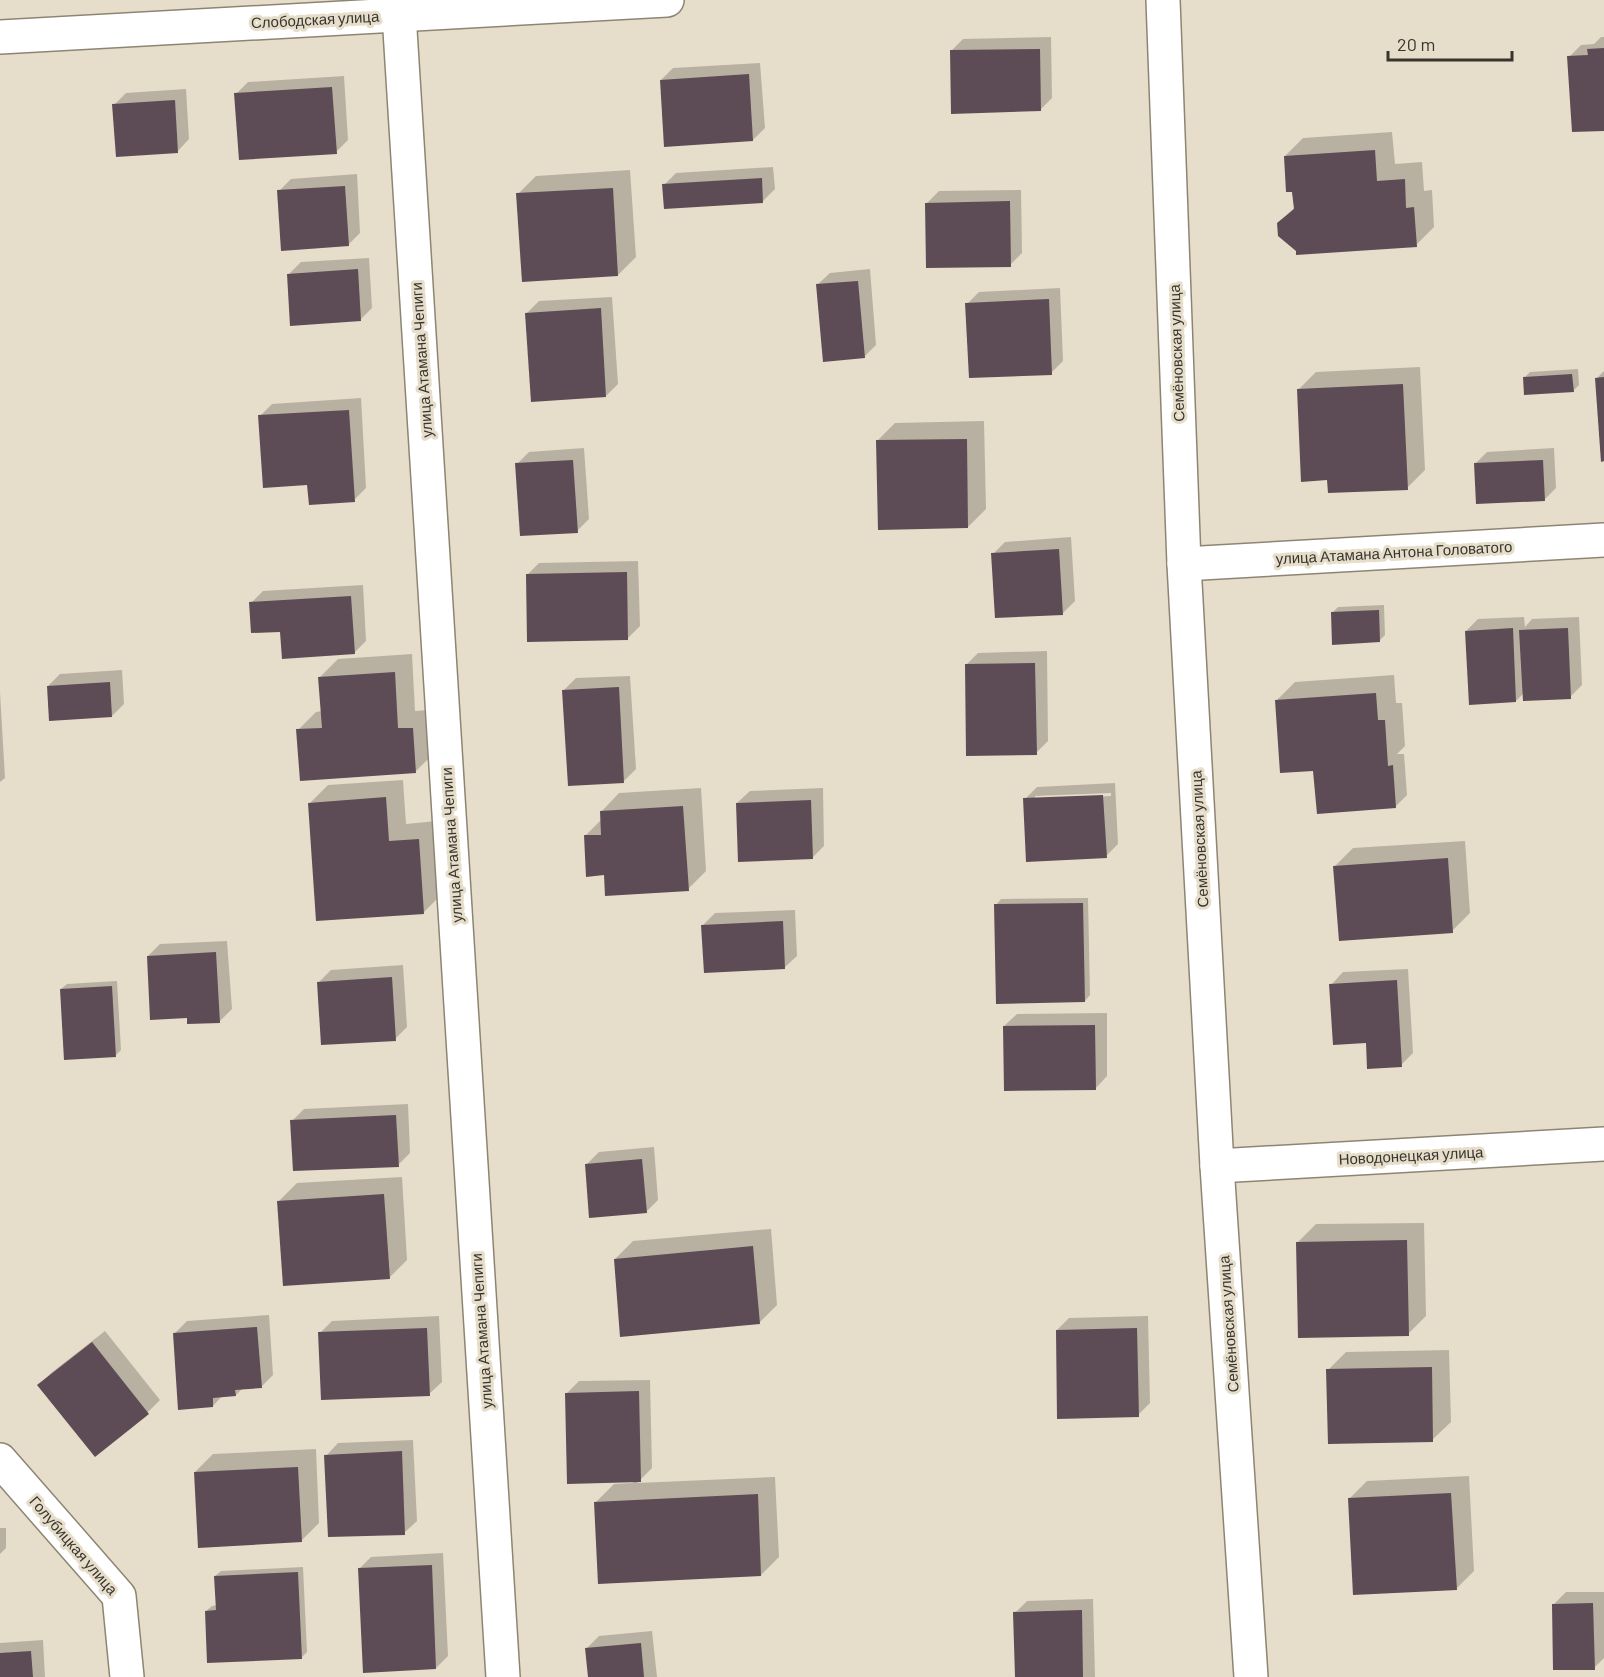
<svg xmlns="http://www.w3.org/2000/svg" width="1604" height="1677" font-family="Barlow,sans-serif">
  <rect width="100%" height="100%" fill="#e6deca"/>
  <g fill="#0003" fill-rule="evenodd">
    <polygon points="1051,37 1052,98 1040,110 951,51 963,39"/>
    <polygon points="1601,37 1604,37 1604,129 1569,57 1581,45 1594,44"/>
    <polygon points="760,63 765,128 753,140 661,80 673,68"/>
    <polygon points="344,76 348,140 336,152 236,94 248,82"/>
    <polygon points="186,89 189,139 177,152 114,105 126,93"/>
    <polygon points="1392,132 1395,164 1422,162 1424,191 1432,190 1434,227 1416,245 1278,224 1295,207 1285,156 1303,138"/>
    <polygon points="773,167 775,189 763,201 664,185 676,173"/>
    <polygon points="630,170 636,257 618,275 518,194 536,176"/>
    <polygon points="357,174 360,233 348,245 279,191 291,179"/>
    <polygon points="1021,190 1022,253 1010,265 927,203 939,191"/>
    <polygon points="369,258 372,308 360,320 289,274 301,262"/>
    <polygon points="870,269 876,345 864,357 817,285 830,273"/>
    <polygon points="1060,288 1063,361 1051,373 967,304 979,292"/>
    <polygon points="612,297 618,384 606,396 527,313 539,301"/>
    <polygon points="1420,367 1425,470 1407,488 1329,479 1298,390 1316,372"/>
    <polygon points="1578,369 1579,385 1573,391 1524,378 1530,372"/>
    <polygon points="1604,371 1604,460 1597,378"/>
    <polygon points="361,398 366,488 354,500 309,483 260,416 272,404"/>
    <polygon points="984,421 986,509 968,527 877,441 895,423"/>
    <polygon points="584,448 589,519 577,531 517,464 529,452"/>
    <polygon points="1554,448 1556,488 1544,500 1475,464 1487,452"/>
    <polygon points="1071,537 1075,601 1063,613 993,554 1005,542"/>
    <polygon points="638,561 640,626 628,638 527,575 539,563"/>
    <polygon points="363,585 366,641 354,653 282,630 251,603 263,591"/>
    <polygon points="1384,605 1385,635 1379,641 1332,613 1338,607"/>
    <polygon points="1524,617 1525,627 1532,619 1579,617 1582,685 1570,697 1524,693 1516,701 1466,631 1478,619"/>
    <polygon points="1047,651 1048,741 1036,753 966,665 978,653"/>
    <polygon points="412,654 415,711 430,710 433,754 415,772 298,730 316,712 322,711 320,677 338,659"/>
    <polygon points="122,670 124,704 112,716 48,686 60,674"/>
    <polygon points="1394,675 1396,703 1402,703 1405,746 1397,754 1404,754 1407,795 1395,807 1315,769 1277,700 1295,682"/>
    <polygon points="630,676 636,769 624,781 564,690 576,678"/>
    <polygon points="0,692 5,778 0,782"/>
    <polygon points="403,780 406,824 437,821 441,895 423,913 310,803 328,785"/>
    <path d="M1115,783l3,61 -12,12 -81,-57 12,-12zM1111,793v3l-76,3v-3z"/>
    <polygon points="701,788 706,871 688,889 585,836 602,819 601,812 619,793"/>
    <polygon points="823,788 824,846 812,858 737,803 750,791"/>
    <polygon points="1465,841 1470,913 1452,931 1335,866 1353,848"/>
    <polygon points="1088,898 1090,995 1085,1001 996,905 1001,899"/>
    <polygon points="795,910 797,956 784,968 703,925 715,913"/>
    <polygon points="227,941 232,1009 220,1021 189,1017 148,956 160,944"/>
    <polygon points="403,965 407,1027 395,1039 319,982 331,970"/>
    <polygon points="1408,969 1413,1053 1401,1065 1367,1042 1331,985 1343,972"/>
    <polygon points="117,981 121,1050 115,1056 61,989 67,984"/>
    <polygon points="1107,1013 1107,1076 1095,1089 1004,1026 1017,1014"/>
    <polygon points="408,1104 410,1153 398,1165 292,1121 304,1109"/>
    <polygon points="654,1147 658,1200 646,1212 587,1164 599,1152"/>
    <polygon points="402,1177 407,1260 389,1278 279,1201 297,1183"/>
    <polygon points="1424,1223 1426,1316 1408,1334 1298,1242 1316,1224"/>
    <polygon points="771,1229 777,1305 759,1323 615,1259 633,1241"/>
    <polygon points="269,1315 273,1375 261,1387 243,1388 236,1395 222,1396 213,1406 175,1333 187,1321"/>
    <polygon points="439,1316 442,1382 429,1394 320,1333 332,1321"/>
    <polygon points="1148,1316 1150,1403 1138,1415 1057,1330 1069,1318"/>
    <polygon points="105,1331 160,1400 148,1412 95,1455 39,1385 51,1373"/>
    <polygon points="1449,1350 1451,1422 1432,1440 1328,1370 1346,1352"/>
    <polygon points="650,1380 652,1468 637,1483 775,1477 779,1557 761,1575 596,1502 614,1484 633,1483 633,1481 567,1393 579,1381"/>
    <polygon points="413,1440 417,1521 404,1533 326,1456 338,1443"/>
    <polygon points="316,1449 319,1523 301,1541 195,1472 213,1454"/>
    <polygon points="1469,1476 1474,1571 1456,1589 1349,1499 1367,1481"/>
    <polygon points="0,1528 6,1528 6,1548 0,1554"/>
    <polygon points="443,1553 448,1656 436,1668 359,1569 371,1557"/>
    <polygon points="303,1567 307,1652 301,1658 206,1611 212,1606 217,1605 215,1576 221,1571"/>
    <polygon points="1566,1592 1604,1592 1604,1658 1594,1668 1554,1604"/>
    <polygon points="1093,1599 1095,1677 1016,1677 1015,1613 1027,1601"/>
    <polygon points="652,1631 657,1677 590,1677 587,1648 599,1636"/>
    <polygon points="43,1640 45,1677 0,1677 0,1643"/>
  </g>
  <g fill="#5d4c55">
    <polygon points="1604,48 1604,131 1572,132 1567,56 1588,55 1587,49"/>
    <polygon points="1040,49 1041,111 951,114 950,50"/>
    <polygon points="749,74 753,141 664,147 660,80"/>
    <polygon points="332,87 337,154 239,160 234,93"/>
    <polygon points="175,100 178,153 116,157 112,104"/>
    <polygon points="1375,150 1377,181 1405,179 1406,208 1414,207 1417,247 1296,255 1296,251 1278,236 1277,223 1294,209 1292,192 1286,192 1284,156"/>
    <polygon points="762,178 763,203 664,209 662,184"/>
    <polygon points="345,186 349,246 281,251 277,190"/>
    <polygon points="613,188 618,276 522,282 516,193"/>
    <polygon points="1010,201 1011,267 926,268 925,203"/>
    <polygon points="358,269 361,321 290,326 287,274"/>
    <polygon points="858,281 865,358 823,362 816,284"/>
    <polygon points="1049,299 1052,375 969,378 965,303"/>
    <polygon points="601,308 606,397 531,402 525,313"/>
    <polygon points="1572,374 1574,392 1524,395 1523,377"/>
    <polygon points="1604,377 1604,461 1601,462 1595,378"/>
    <polygon points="1403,384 1408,490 1328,493 1327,480 1301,482 1297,389"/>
    <polygon points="349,410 355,502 309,505 307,485 263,488 258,415"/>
    <polygon points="967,439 968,528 878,530 876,440"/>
    <polygon points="573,460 578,533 520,536 515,463"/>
    <polygon points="1543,460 1545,501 1476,504 1474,463"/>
    <polygon points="1059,549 1063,615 995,618 991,553"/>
    <polygon points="627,572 628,640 527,642 526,574"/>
    <polygon points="351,596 355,654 282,659 280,632 251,633 249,602"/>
    <polygon points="1379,610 1380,642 1332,645 1331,612"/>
    <polygon points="1513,628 1516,702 1469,705 1465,631"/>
    <polygon points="1568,628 1571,699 1523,701 1519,630"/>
    <polygon points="1035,663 1037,755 966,756 965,664"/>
    <polygon points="395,672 398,728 413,728 416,773 300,781 296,729 322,728 318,677"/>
    <polygon points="110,682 112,717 49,721 47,686"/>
    <polygon points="619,687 624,783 568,786 562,690"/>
    <polygon points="1376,693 1378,720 1385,720 1388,766 1393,765 1396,808 1317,814 1313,771 1280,773 1275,700"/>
    <polygon points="1103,795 1107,858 1026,862 1023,798"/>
    <polygon points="386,797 389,841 419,839 424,914 316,921 308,803"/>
    <polygon points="811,800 813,859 738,862 736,803"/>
    <polygon points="683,806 689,891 605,896 604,875 586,877 584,835 601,835 600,811"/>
    <polygon points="1448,858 1453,933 1339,941 1333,866"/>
    <polygon points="1083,903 1085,1002 996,1004 994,904"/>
    <polygon points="783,921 785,969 704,973 701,925"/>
    <polygon points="216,952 220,1023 187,1024 187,1018 150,1020 147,956"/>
    <polygon points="392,977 396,1041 321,1045 317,982"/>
    <polygon points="1397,980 1402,1067 1367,1069 1366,1043 1333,1045 1329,984"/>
    <polygon points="112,986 116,1057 64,1060 60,989"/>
    <polygon points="1095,1025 1096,1090 1004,1091 1003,1026"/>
    <polygon points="396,1115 399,1167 293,1171 290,1120"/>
    <polygon points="642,1159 647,1213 589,1218 585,1164"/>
    <polygon points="384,1194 390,1279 283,1286 277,1201"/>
    <polygon points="1407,1240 1409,1336 1298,1338 1296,1242"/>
    <polygon points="753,1246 760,1324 620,1337 614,1259"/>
    <polygon points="257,1327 262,1388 235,1390 236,1396 213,1398 213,1407 178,1410 173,1333"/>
    <polygon points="427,1328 430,1396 321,1400 318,1332"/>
    <polygon points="1137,1328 1139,1417 1057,1419 1056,1330"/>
    <polygon points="92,1342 149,1414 95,1457 37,1385"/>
    <polygon points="1432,1367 1433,1442 1328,1444 1326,1369"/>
    <polygon points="639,1391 641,1482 567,1484 565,1393"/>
    <polygon points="402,1451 405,1535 328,1537 324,1455"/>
    <polygon points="298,1467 302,1542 198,1548 194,1472"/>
    <polygon points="1451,1493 1457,1590 1353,1595 1348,1498"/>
    <polygon points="758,1494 761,1576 598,1584 594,1502"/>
    <polygon points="432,1565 436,1669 363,1673 358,1568"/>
    <polygon points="298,1572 302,1659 207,1663 205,1611 216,1610 214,1576"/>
    <polygon points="1593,1603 1595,1670 1553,1670 1552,1604"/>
    <polygon points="1082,1610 1083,1677 1015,1677 1013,1612"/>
    <polygon points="641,1643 644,1677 588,1677 585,1648"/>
    <polygon points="31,1651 33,1677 0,1677 0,1653"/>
  </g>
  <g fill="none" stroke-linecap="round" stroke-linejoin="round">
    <g stroke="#8d8574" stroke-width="36">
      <g id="street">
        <polyline points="1163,0 1184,564 1217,1166 1251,1677"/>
        <polyline points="399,14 503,1677"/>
        <polyline points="0,37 667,0"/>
        <polyline points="1184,564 1604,540"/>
        <polyline points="1217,1166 1604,1144"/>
        <polyline points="0,1460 119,1596 127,1677"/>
      </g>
    </g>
    <use href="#street" stroke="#fff" stroke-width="33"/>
  </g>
  <g text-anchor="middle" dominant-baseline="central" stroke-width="6" stroke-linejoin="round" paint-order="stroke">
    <g font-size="15" fill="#38352e" stroke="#e6deca">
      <text transform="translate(315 19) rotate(-3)">Слободская улица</text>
      <text transform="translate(1176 353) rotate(-92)">Семёновская улица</text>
      <text transform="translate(421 360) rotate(-94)">улица Атамана Чепиги</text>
      <text transform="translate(1394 552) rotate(-3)">улица Атамана Антона Головатого</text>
      <text transform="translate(1199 839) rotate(-93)">Семёновская улица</text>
      <text transform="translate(451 845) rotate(-94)">улица Атамана Чепиги</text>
      <text transform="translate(1411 1155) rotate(-3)">Новодонецкая улица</text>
      <text transform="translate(1228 1324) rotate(-94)">Семёновская улица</text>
      <text transform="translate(481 1331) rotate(-94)">улица Атамана Чепиги</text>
      <text transform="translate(74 1545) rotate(49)">Голубицкая улица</text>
    </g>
  </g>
  <path d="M1388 51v9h124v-9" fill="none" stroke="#38352e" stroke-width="3"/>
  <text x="1397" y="51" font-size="18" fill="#38352e" stroke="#e6deca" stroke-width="4.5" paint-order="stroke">20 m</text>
</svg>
